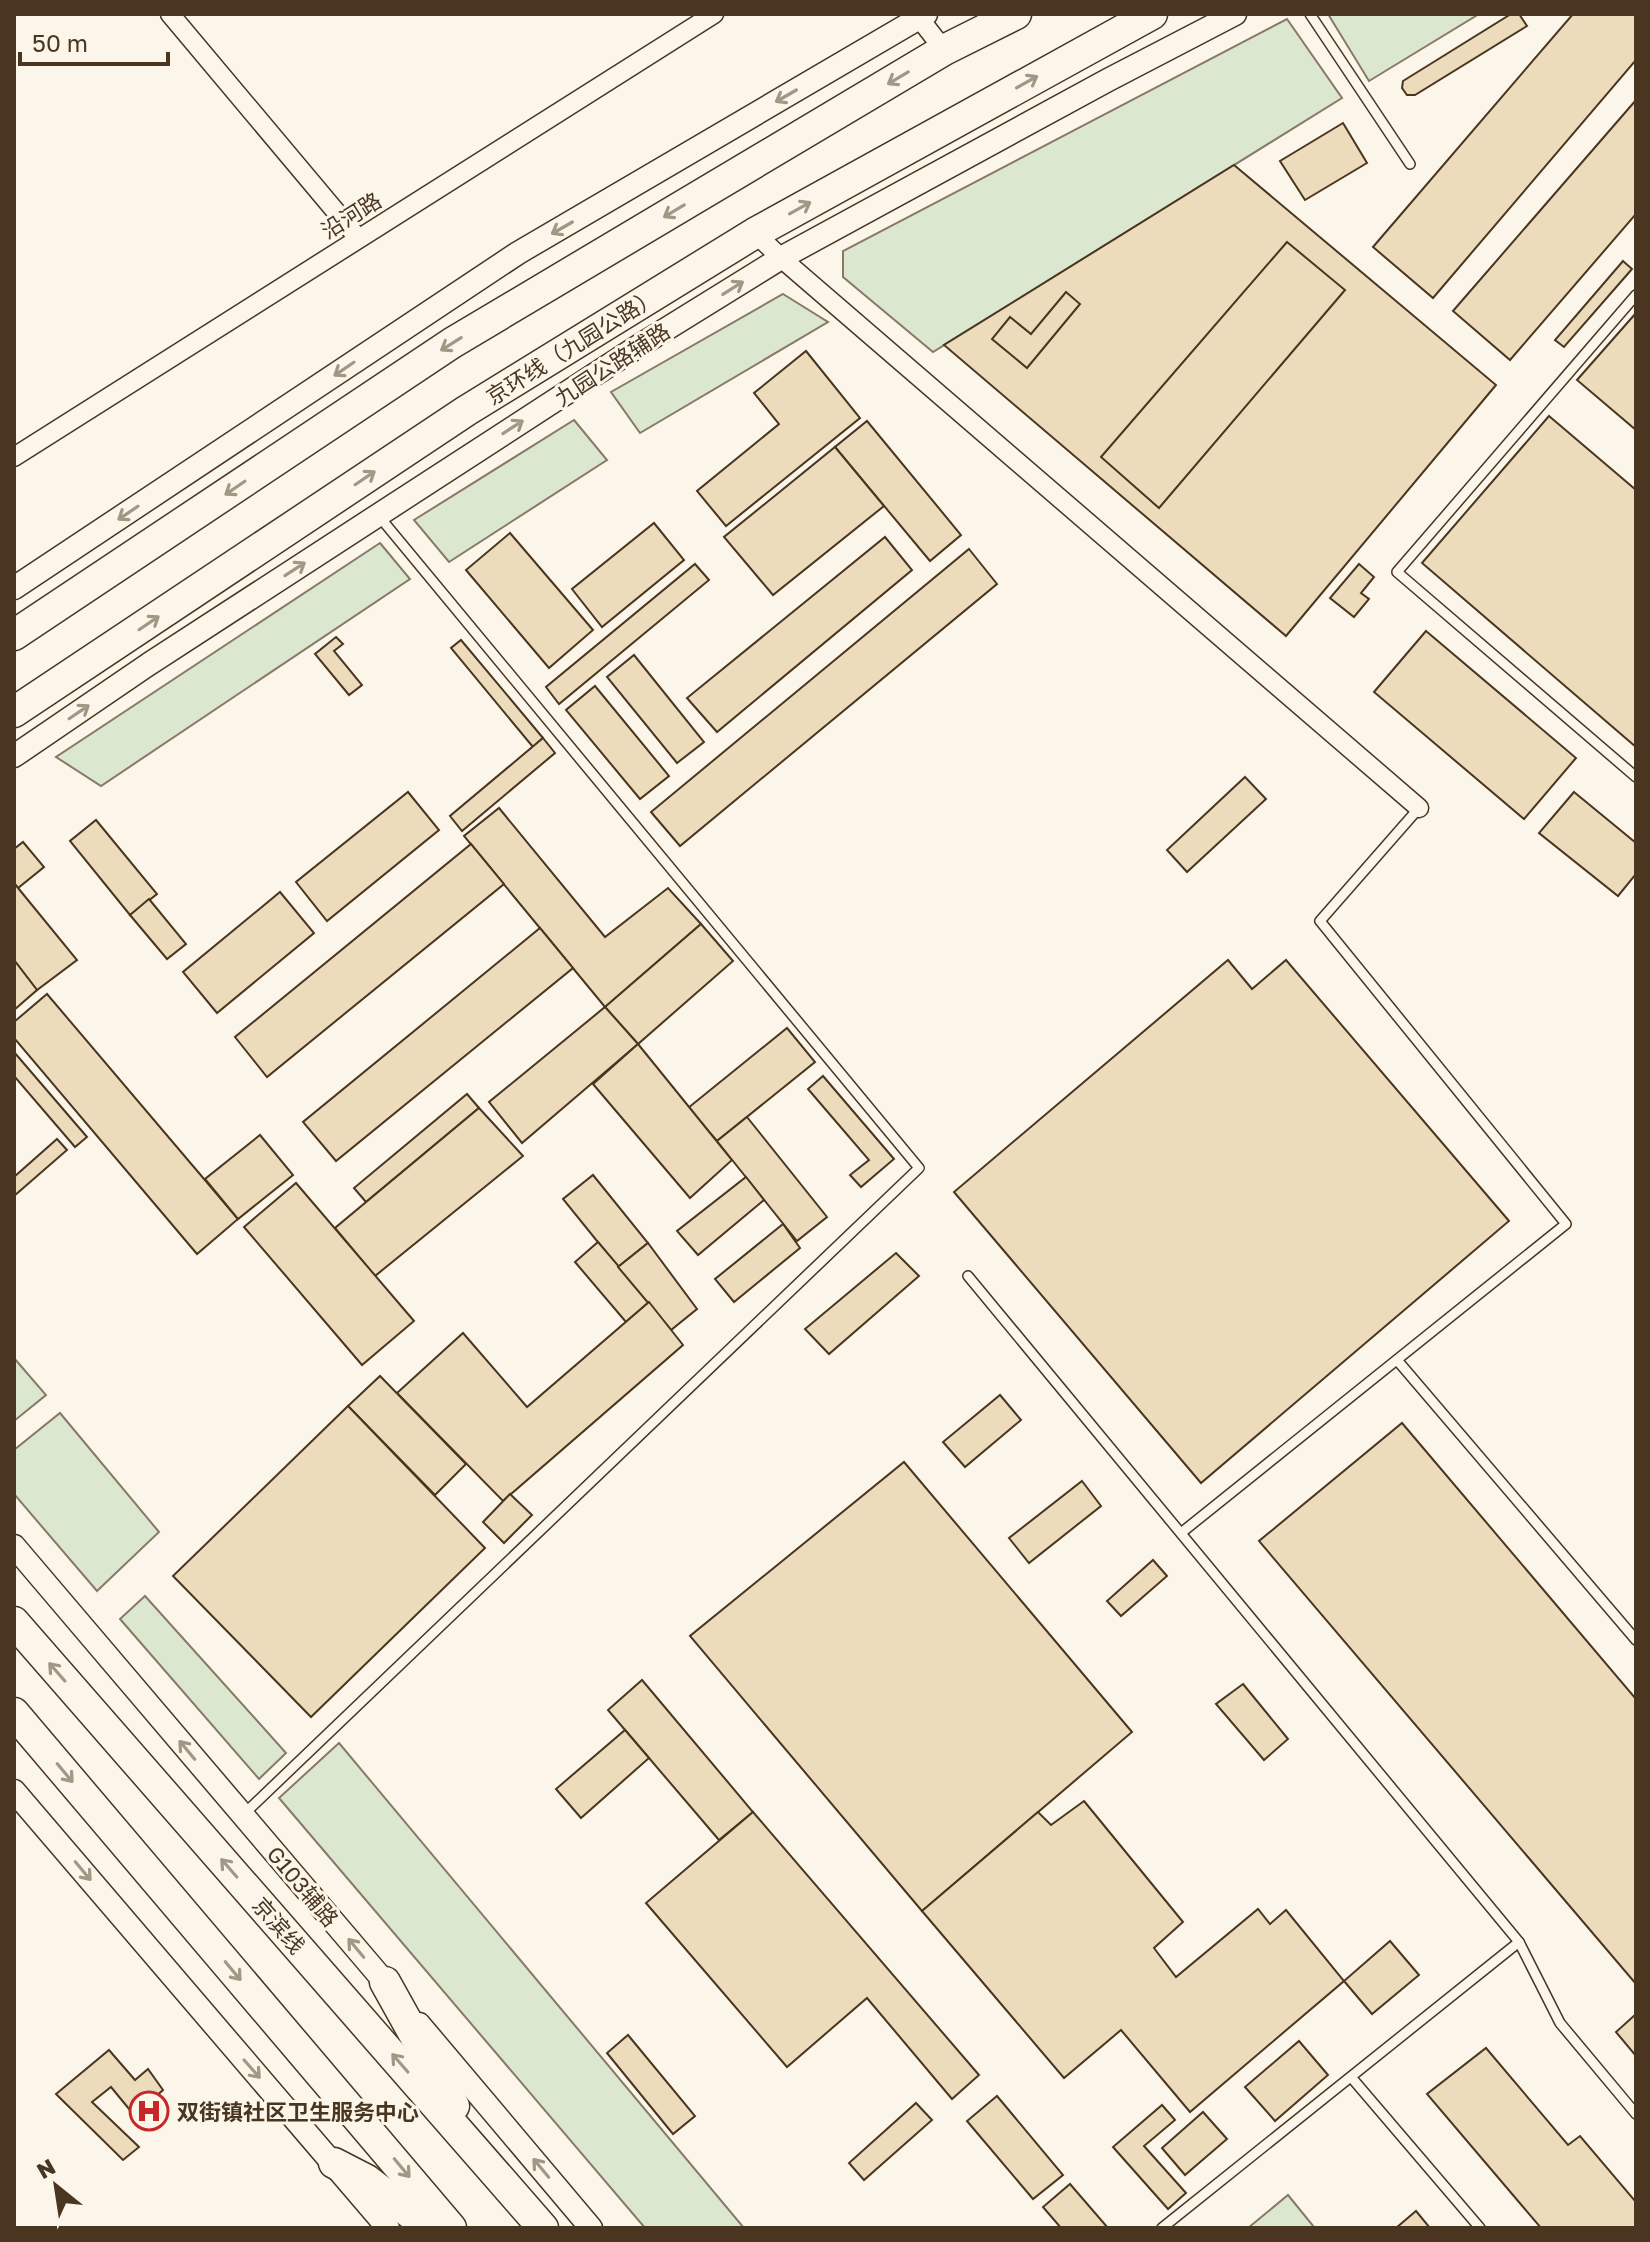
<svg xmlns="http://www.w3.org/2000/svg" width="1650" height="2242" font-family="'Golos Text','Noto Sans SC',sans-serif">
  <rect width="100%" height="100%" fill="#fbf6e9"/>
  <g fill="#dce7d0" stroke="#887966" stroke-width="2">
    <polygon points="1328,14 1479,14 1369,81"/>
    <polygon points="1287,19 1342,98 933,352 843,277 843,251"/>
    <polygon points="783,294 828,322 640,433 611,392"/>
    <polygon points="574,420 607,460 449,562 414,520"/>
    <polygon points="380,543 410,579 101,786 56,757"/>
    <polygon points="14,1358 46,1395 14,1421"/>
    <polygon points="60,1413 159,1532 97,1591 14,1494 14,1450"/>
    <polygon points="145,1596 286,1753 259,1779 120,1619"/>
    <polygon points="339,1743 744,2228 645,2228 279,1798"/>
    <polygon points="1288,2195 1314,2227 1248,2228"/>
  </g>
  <g fill="#ecdcbc" stroke="#4a3520" stroke-width="2">
    <polygon points="1511,14 1519,14 1527,26 1415,95 1407,95 1402,88 1403,81"/>
    <polygon points="1573,14 1636,14 1636,60 1433,298 1373,247"/>
    <polygon points="1636,100 1636,214 1510,360 1453,311"/>
    <polygon points="1343,123 1367,163 1305,200 1280,161"/>
    <polygon points="1234,165 1496,385 1286,636 944,345"/>
    <polygon points="1287,242 1345,290 1159,508 1101,457"/>
    <polygon points="1623,261 1632,269 1564,347 1555,340"/>
    <polygon points="1066,292 1080,304 1027,368 992,339 1010,317 1031,334"/>
    <polygon points="1636,313 1636,430 1577,380"/>
    <polygon points="806,351 860,418 726,526 697,491 779,424 754,393"/>
    <polygon points="1549,416 1636,490 1636,747 1422,563"/>
    <polygon points="867,421 961,535 930,561 835,447"/>
    <polygon points="835,447 884,506 773,595 724,537"/>
    <polygon points="654,523 684,560 602,627 572,589"/>
    <polygon points="510,533 593,630 549,668 466,570"/>
    <polygon points="885,537 912,570 717,732 687,698"/>
    <polygon points="969,549 997,584 680,846 651,812"/>
    <polygon points="695,564 709,580 559,704 546,687"/>
    <polygon points="1359,564 1374,577 1361,593 1369,599 1354,617 1330,598"/>
    <polygon points="1426,631 1576,758 1524,819 1374,692"/>
    <polygon points="336,637 343,644 334,651 362,685 349,695 315,654"/>
    <polygon points="461,640 543,738 533,747 451,648"/>
    <polygon points="634,655 704,742 677,763 607,677"/>
    <polygon points="595,686 669,776 640,799 566,710"/>
    <polygon points="543,738 555,753 462,831 450,816"/>
    <polygon points="1245,777 1266,799 1187,872 1167,850"/>
    <polygon points="408,792 439,830 327,921 296,882"/>
    <polygon points="1574,792 1636,843 1636,874 1618,896 1539,833"/>
    <polygon points="499,808 605,937 668,888 701,924 605,1007 464,836"/>
    <polygon points="96,820 157,894 130,915 70,841"/>
    <polygon points="23,842 44,867 18,888 14,883 14,849"/>
    <polygon points="471,844 504,884 267,1077 235,1037"/>
    <polygon points="14,883 77,960 37,990 14,960"/>
    <polygon points="280,892 314,933 217,1013 183,972"/>
    <polygon points="149,899 186,944 167,959 130,915"/>
    <polygon points="701,924 733,961 638,1044 605,1007"/>
    <polygon points="540,928 573,968 336,1161 303,1122"/>
    <polygon points="14,960 37,990 14,1010"/>
    <polygon points="1228,960 1252,989 1286,960 1509,1221 1201,1483 954,1192"/>
    <polygon points="47,994 238,1219 197,1254 14,1038 14,1022"/>
    <polygon points="605,1007 638,1044 522,1143 489,1102"/>
    <polygon points="787,1028 815,1062 717,1141 688,1108"/>
    <polygon points="638,1044 732,1160 690,1198 593,1084"/>
    <polygon points="14,1052 87,1137 75,1147 14,1076"/>
    <polygon points="823,1076 894,1159 861,1187 850,1175 869,1160 808,1089"/>
    <polygon points="467,1094 479,1108 366,1202 354,1188"/>
    <polygon points="479,1108 523,1156 375,1276 335,1228"/>
    <polygon points="747,1117 827,1217 797,1241 717,1141"/>
    <polygon points="260,1135 293,1175 238,1219 205,1179"/>
    <polygon points="57,1139 67,1150 14,1196 14,1177"/>
    <polygon points="593,1175 648,1243 618,1267 563,1199"/>
    <polygon points="746,1177 764,1200 698,1255 677,1231"/>
    <polygon points="296,1183 414,1321 362,1365 244,1227"/>
    <polygon points="783,1224 800,1248 734,1302 715,1279"/>
    <polygon points="598,1242 649,1302 626,1322 575,1262"/>
    <polygon points="648,1243 697,1309 671,1330 618,1267"/>
    <polygon points="896,1253 919,1276 829,1354 805,1329"/>
    <polygon points="649,1302 683,1345 503,1501 397,1393 463,1333 527,1407"/>
    <polygon points="380,1376 466,1464 435,1495 348,1406"/>
    <polygon points="1000,1395 1021,1420 965,1467 943,1442"/>
    <polygon points="348,1406 485,1548 311,1717 173,1576"/>
    <polygon points="1402,1423 1636,1699 1636,1984 1259,1541"/>
    <polygon points="904,1462 1132,1732 922,1911 690,1636"/>
    <polygon points="1082,1481 1101,1506 1029,1563 1009,1538"/>
    <polygon points="510,1494 532,1515 504,1543 483,1522"/>
    <polygon points="1153,1560 1167,1576 1121,1616 1107,1601"/>
    <polygon points="642,1680 753,1812 719,1840 608,1710"/>
    <polygon points="1243,1684 1288,1739 1264,1760 1216,1704"/>
    <polygon points="625,1730 649,1758 581,1818 556,1789"/>
    <polygon points="1084,1801 1183,1922 1154,1948 1176,1977 1258,1909 1270,1924 1286,1910 1344,1981 1190,2112 1121,2030 1064,2078 922,1911 1038,1812 1051,1825"/>
    <polygon points="753,1812 979,2075 952,2099 867,1998 787,2067 646,1903"/>
    <polygon points="1390,1941 1419,1975 1372,2014 1344,1981"/>
    <polygon points="1636,2014 1636,2056 1616,2032"/>
    <polygon points="628,2035 695,2116 673,2134 607,2053"/>
    <polygon points="1299,2041 1328,2075 1275,2121 1245,2087"/>
    <polygon points="1486,2048 1568,2145 1580,2136 1636,2202 1636,2228 1541,2228 1427,2094"/>
    <polygon points="109,2050 135,2080 148,2069 163,2090 134,2115 111,2087 92,2102 139,2147 123,2160 56,2094"/>
    <polygon points="997,2096 1063,2175 1033,2199 967,2121"/>
    <polygon points="916,2103 932,2120 864,2180 849,2163"/>
    <polygon points="1162,2105 1175,2120 1144,2146 1186,2193 1168,2209 1113,2147"/>
    <polygon points="1203,2112 1227,2139 1185,2175 1162,2148"/>
    <polygon points="1070,2184 1108,2228 1061,2228 1043,2207"/>
    <polygon points="1416,2211 1430,2228 1396,2228"/>
  </g>
  <g fill="none" stroke-linecap="round" stroke-linejoin="round">
    <g stroke="#4a3520" stroke-width="12">
      <g id="service">
        <polyline points="1310,14 1410,164"/>
        <polyline points="1636,295 1397,572 1636,777"/>
        <polyline points="968,1276 1519,1942 1560,2023 1636,2114"/>
        <polyline points="1397,1360 1636,1640"/>
        <polyline points="1181,1533 1566,1224 1320,921 1419,808"/>
        <polyline points="243,1815 919,1168 378,515"/>
        <polyline points="1351,2077 1480,2228"/>
        <polyline points="1162,2228 1519,1942"/>
      </g>
    </g>
    <g stroke="#4a3520" stroke-width="21">
      <g id="minor">
        <polyline points="170,14 358,238"/>
        <polyline points="916,14 944,50"/>
        <polyline points="755,233 781,258 1419,808"/>
        <polyline points="14,457 714,14"/>
      </g>
    </g>
    <g stroke="#4a3520" stroke-width="25">
      <g id="tertiary">
        <polyline points="14,588 518,253 926,14"/>
        <polyline points="14,756 149,664 634,349 781,258 1108,80 1235,14"/>
        <polyline points="14,1546 395,1994"/>
        <polyline points="14,1791 388,2228"/>
        <polyline points="419,2024 591,2228"/>
      </g>
    </g>
    <g stroke="#4a3520" stroke-width="33">
      <g id="trunk">
        <polyline points="14,635 452,343 944,50 1016,14"/>
        <polyline points="14,712 466,411 755,233 1152,14"/>
        <polyline points="14,1622 543,2228"/>
        <polyline points="14,1713 451,2228"/>
        <polyline points="385,1982 454,2106"/>
        <polyline points="334,2163 367,2180 429,2228"/>
      </g>
    </g>
    <use href="#service" stroke="#fbf6e9" stroke-width="9"/>
    <use href="#minor" stroke="#fbf6e9" stroke-width="18"/>
    <use href="#tertiary" stroke="#fbf6e9" stroke-width="22"/>
    <use href="#trunk" stroke="#fbf6e9" stroke-width="30"/>
  </g>
  <defs><path id="oneway-shaft" d="M-6 0H5M1.5-3L5.5 0L1.5 3" fill="none" stroke-width="1.6" stroke-linecap="round" stroke-linejoin="round" transform="scale(2)"/></defs>
  <g stroke="#a29684">
    <use href="#oneway-shaft" transform="translate(898 78) rotate(149)"/>
    <use href="#oneway-shaft" transform="translate(1027 82) rotate(-29)"/>
    <use href="#oneway-shaft" transform="translate(786 96) rotate(150)"/>
    <use href="#oneway-shaft" transform="translate(800 208) rotate(-29)"/>
    <use href="#oneway-shaft" transform="translate(674 211) rotate(149)"/>
    <use href="#oneway-shaft" transform="translate(562 228) rotate(150)"/>
    <use href="#oneway-shaft" transform="translate(733 288) rotate(-32)"/>
    <use href="#oneway-shaft" transform="translate(451 344) rotate(148)"/>
    <use href="#oneway-shaft" transform="translate(344 369) rotate(146)"/>
    <use href="#oneway-shaft" transform="translate(513 427) rotate(-33)"/>
    <use href="#oneway-shaft" transform="translate(365 478) rotate(-34)"/>
    <use href="#oneway-shaft" transform="translate(235 488) rotate(146)"/>
    <use href="#oneway-shaft" transform="translate(128 513) rotate(146)"/>
    <use href="#oneway-shaft" transform="translate(295 569) rotate(-33)"/>
    <use href="#oneway-shaft" transform="translate(149 623) rotate(-34)"/>
    <use href="#oneway-shaft" transform="translate(79 712) rotate(-34)"/>
    <use href="#oneway-shaft" transform="translate(57 1672) rotate(-131)"/>
    <use href="#oneway-shaft" transform="translate(187 1750) rotate(-130)"/>
    <use href="#oneway-shaft" transform="translate(65 1773) rotate(50)"/>
    <use href="#oneway-shaft" transform="translate(229 1868) rotate(-131)"/>
    <use href="#oneway-shaft" transform="translate(83 1871) rotate(50)"/>
    <use href="#oneway-shaft" transform="translate(356 1948) rotate(-130)"/>
    <use href="#oneway-shaft" transform="translate(233 1971) rotate(50)"/>
    <use href="#oneway-shaft" transform="translate(400 2063) rotate(-131)"/>
    <use href="#oneway-shaft" transform="translate(252 2069) rotate(49)"/>
    <use href="#oneway-shaft" transform="translate(402 2168) rotate(50)"/>
    <use href="#oneway-shaft" transform="translate(541 2168) rotate(-130)"/>
  </g>
  <defs>
    <g id="hospital-ring" transform="scale(2)"><circle r="9.5" fill="#fbf6e9" stroke="#c62828" stroke-width="1.5"/><path d="M-5-5h3v3.5h4V-5h3V5h-3V1.5h-4V5h-3Z" fill="#c62828"/></g>
  </defs>
  <g fill-rule="evenodd">
    <use href="#hospital-ring" x="149" y="2111"/>
  </g>
  <g text-anchor="middle" dominant-baseline="central" stroke-width="6" stroke-linejoin="round" paint-order="stroke">
    <g font-size="22" fill="#4a3520" stroke="#fbf6e9">
      <text transform="translate(351 215) rotate(-32)">沿河路</text>
      <text transform="translate(572 346) rotate(-32)">京环线（九园公路）</text>
      <text transform="translate(612 364) rotate(-33)">九园公路辅路</text>
      <text transform="translate(303 1886) rotate(50)">G103辅路</text>
      <text transform="translate(279 1925) rotate(49)">京滨线</text>
    </g>
    <g font-size="22" font-weight="bold" fill="#4a3520" stroke="#fbf6e9" text-anchor="start">
      <text x="177" y="2111">双街镇社区卫生服务中心</text>
    </g>
  </g>
  <rect width="1650" height="2242" fill="none" stroke="#4a3520" stroke-width="32"/>
  <g transform="translate(56 2186) rotate(330)" stroke="#fbf6e9" stroke-width="6" paint-order="stroke">
  <path d="M0-6L14 30L0 20L-14 30Z" fill="#4a3520"/>
  <text y="-12" font-size="22" font-weight="bold" text-anchor="middle" fill="#4a3520">N</text>
  </g>
  <path d="M20 52v12h148v-12" fill="none" stroke="#4a3520" stroke-width="4"/>
  <text x="32" y="52" font-size="24" fill="#4a3520" stroke="#fbf6e9" stroke-width="6" paint-order="stroke">50 m</text>
</svg>
